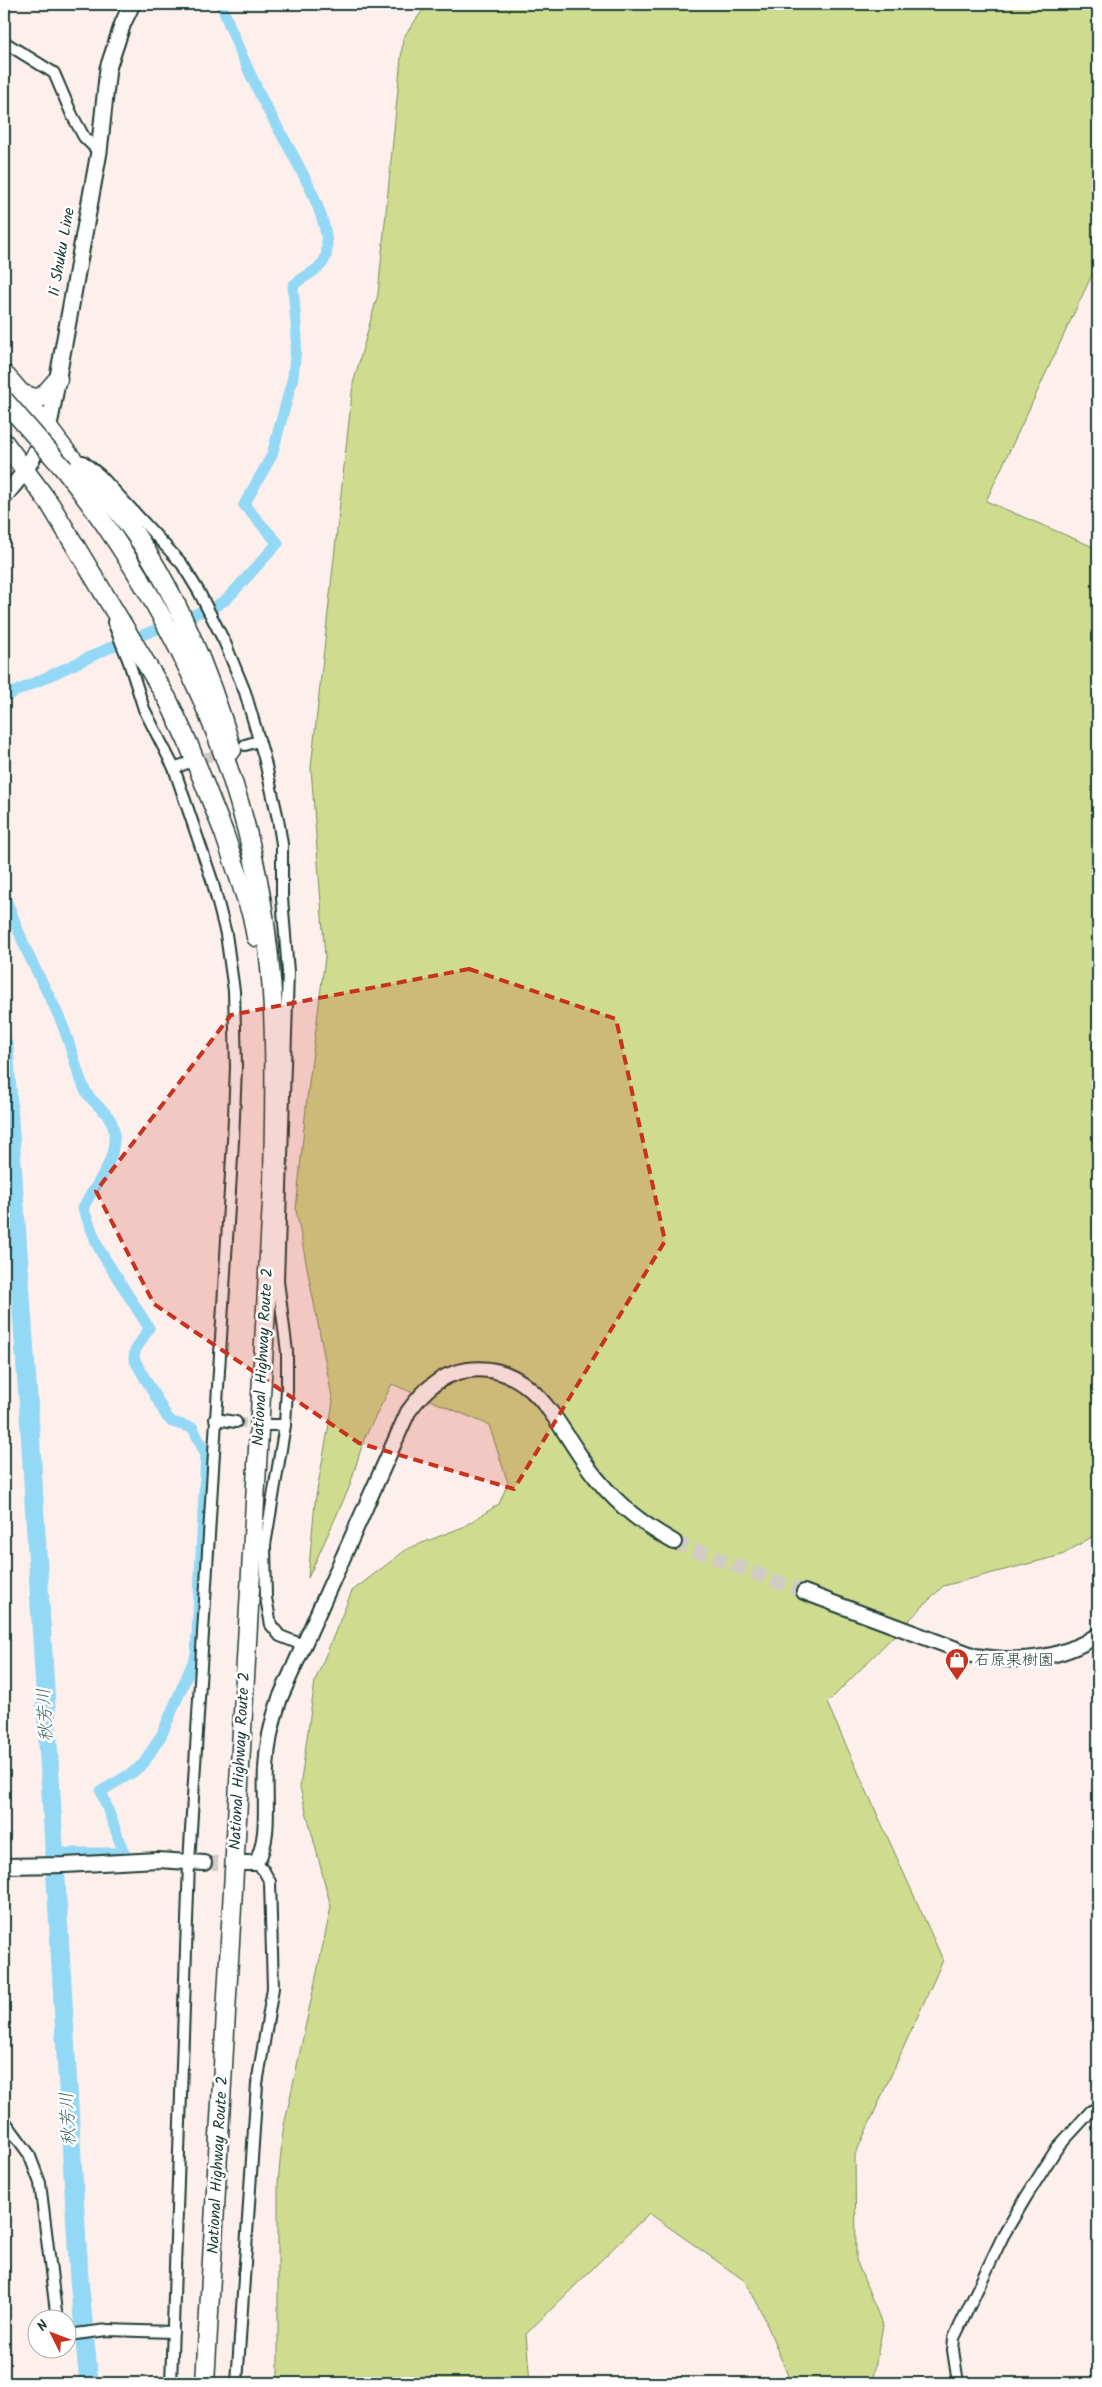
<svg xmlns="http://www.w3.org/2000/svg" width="1102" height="2387" font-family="Kalam,'Klee One',sans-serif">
  <rect width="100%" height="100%" fill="#fdefeb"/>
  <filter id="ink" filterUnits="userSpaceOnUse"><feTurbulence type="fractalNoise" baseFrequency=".02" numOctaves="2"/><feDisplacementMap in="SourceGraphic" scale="10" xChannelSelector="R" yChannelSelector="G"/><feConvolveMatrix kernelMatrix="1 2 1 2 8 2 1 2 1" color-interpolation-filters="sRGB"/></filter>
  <g filter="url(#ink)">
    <polygon fill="#fce4dd" points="25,4 56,4 42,14"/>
    <polygon fill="#cfdc8f" stroke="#778c62" points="427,4 1098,4 1098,262 986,501 1098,549 1098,1533 1062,1555 943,1586 827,1703 943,1960 855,2155 856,2260 883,2326 872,2383 791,2383 761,2310 745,2281 649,2213 526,2334 530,2383 278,2383 278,2183 283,2131 331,1907 300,1788 315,1681 352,1591 407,1549 463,1527 499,1504 508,1483 489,1425 392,1384 364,1439 349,1488 308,1578 315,1502 333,1402 296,1210 306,1107 325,957 311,768 353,384 378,294 403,38"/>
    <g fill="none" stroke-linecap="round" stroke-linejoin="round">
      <g stroke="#93d8f5" stroke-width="11">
        <path d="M214,607l13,-8 51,-56 -34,-38 28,-50 21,-78 4,-40 -4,-51c10,-11 29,-15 33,-30 9,-40 -46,-121 -64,-157 -15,-31 -29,-63 -41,-95"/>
        <polyline points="4,697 109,648 203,611"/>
        <path d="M4,895c9,20 16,42 26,63 11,24 25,46 34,71 8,20 12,42 21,61 9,19 32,21 29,51 -2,28 -19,43 -31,67l16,41 50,79 -14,23 -1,8 33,58 5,5 21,6 13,27 -10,200 -34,79 -18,29 -12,10 -31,18 23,62h-70"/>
      </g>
      <polyline stroke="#93d8f5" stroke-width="19" points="4,1046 29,1413 79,2279 89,2383"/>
      <g stroke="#d1cbc6" stroke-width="10" stroke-dasharray="10 5" stroke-linecap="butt">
        <polyline points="191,762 227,751"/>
        <polyline points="236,1422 263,1425"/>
      </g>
      <g stroke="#d1cbc6" stroke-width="14" stroke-dasharray="14 7" stroke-linecap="butt">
        <polyline points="674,1542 804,1592"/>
        <polyline points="204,1863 243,1863"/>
      </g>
      <g stroke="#1f3d34" stroke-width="14">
        <g id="street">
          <polyline points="4,42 54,73 72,115 84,137 99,152"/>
          <polyline points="83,461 100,475 182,564 199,592 225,643 245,692 264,757 278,819 282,844 282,898 288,972 278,1281 287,1352 287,1389 285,1425 265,1545 266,1598 271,1625 280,1636 303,1645"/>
          <polyline points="113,622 129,662 144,709 174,768 212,880 226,934 234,991 236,1067 233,1141 189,1863 171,2383"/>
          <polyline points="245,745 259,741"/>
          <polyline points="174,768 185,764"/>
          <polyline points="215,1419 236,1422"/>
          <polyline points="268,1425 285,1425"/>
          <polyline points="4,2120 29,2154 40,2183 57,2320"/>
          <polyline points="68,2335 107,2330 173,2332"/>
          <polyline points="237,2383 257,2084 273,1988 270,1882 264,1871 256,1863"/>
          <polyline points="958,2383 953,2350 954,2338 1003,2236 1026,2197 1057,2148 1091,2111 1098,2108"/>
        </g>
      </g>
      <g stroke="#1f3d34" stroke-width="18">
        <g id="secondary">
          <path d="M804,1592l171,64c44,7 85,4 123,-21"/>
          <path d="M243,1863h13c15,-25 8,-65 10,-94 1,-26 6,-48 14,-71l128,-286c15,-21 32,-38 60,-42 71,-9 92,66 130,110 22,27 46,45 76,62"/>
          <polyline points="4,1866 64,1865 158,1860 204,1863"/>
        </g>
      </g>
      <g stroke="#1f3d34" stroke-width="19">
        <polyline id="primary" points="4,497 26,470 49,426 99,152 108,68 123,23 132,4"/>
      </g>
      <g stroke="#1f3d34" stroke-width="21">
        <g id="highway">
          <path d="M4,374c21,22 38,46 57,71 21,27 46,51 66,78 47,62 83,152 105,227"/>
          <polyline points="23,394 35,398 42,397 58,379"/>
          <polyline points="4,442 50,504 168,700 188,743 224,833 252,916 256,937"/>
          <path d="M64,469c111,141 188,309 205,488 8,76 5,151 4,227l-68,1199"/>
        </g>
      </g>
      <use href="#street" stroke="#fff" stroke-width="10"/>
      <use href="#secondary" stroke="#fff" stroke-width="14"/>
      <use href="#primary" stroke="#fff" stroke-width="15"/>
      <use href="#highway" stroke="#fff" stroke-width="18"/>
      <g stroke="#1f3d34" stroke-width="21" stroke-linecap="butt">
        <polyline id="highway-bridge" points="4,400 64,469"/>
      </g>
      <use href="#highway-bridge" stroke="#fff" stroke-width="18"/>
    </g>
  </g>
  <path fill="#c8321e" fill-opacity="0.2" stroke="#c8321e" stroke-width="4" stroke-dasharray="10 6" stroke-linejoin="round" d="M469,969l147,50 49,222 -151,248 -155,-46 -205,-139 -58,-113 135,-176z"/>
  <defs>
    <g id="shop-pin" transform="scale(1.25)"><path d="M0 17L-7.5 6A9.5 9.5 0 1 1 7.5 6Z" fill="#c8321e" stroke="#fff"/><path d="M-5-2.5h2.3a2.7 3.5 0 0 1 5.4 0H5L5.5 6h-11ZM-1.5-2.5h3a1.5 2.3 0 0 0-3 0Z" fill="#fff"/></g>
  </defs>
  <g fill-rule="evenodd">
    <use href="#shop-pin" x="957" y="1660"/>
  </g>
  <g text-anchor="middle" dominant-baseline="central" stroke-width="5" stroke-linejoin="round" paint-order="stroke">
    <g font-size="16" fill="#1f3d34" stroke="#fff">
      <text transform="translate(62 252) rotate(-80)">Ii Shuku Line</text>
      <text transform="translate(263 1357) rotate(-87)">National Highway Route 2</text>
      <text transform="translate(240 1761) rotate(-87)">National Highway Route 2</text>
      <text transform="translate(218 2165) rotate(-87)">National Highway Route 2</text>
    </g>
    <g font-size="16" fill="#1f3d34" stroke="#fff" text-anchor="start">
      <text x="974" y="1660">石原果樹園</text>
    </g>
    <g font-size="18" font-style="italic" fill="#3c6464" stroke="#fff">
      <text transform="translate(46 1715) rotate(-93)">秋芳川</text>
      <text transform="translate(69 2119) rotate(-93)">秋芳川</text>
    </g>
  </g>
  <rect width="1102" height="2387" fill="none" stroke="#fff" stroke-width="20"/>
  <rect x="10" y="10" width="1082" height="2367" fill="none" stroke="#1f3d34" stroke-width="2" filter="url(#ink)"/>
  <g transform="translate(52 2334) rotate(312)"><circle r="24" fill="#ffffff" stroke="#a5b1ae"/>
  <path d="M0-4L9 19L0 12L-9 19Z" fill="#c8321e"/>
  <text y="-8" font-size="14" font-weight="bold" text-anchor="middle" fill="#1f3d34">N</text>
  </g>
</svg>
